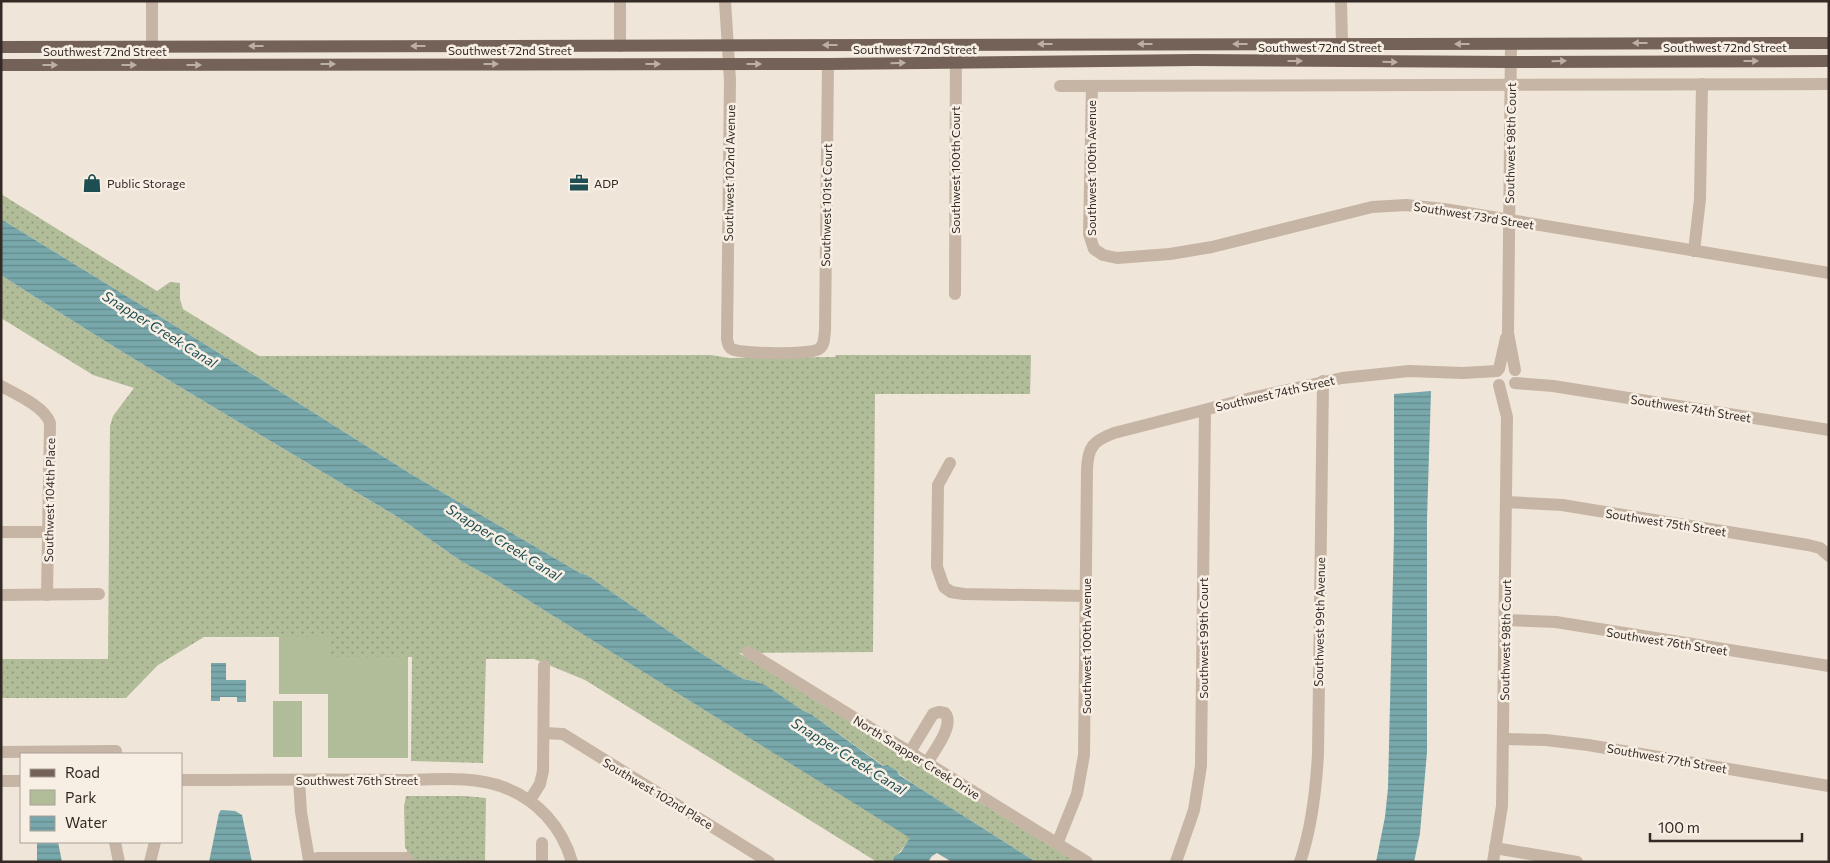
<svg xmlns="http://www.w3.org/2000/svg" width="1830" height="863" font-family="Commissioner,sans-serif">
  <defs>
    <pattern id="grass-dots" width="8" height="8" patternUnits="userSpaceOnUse" patternTransform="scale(1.25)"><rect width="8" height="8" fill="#b1bd99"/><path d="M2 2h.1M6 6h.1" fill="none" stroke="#919a7d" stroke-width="1.8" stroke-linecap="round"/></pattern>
    <pattern id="water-rules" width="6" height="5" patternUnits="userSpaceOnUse" patternTransform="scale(1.25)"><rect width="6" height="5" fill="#78a8ab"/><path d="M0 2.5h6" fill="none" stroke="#63898b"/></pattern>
  </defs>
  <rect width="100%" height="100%" fill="#efe5d8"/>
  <g fill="url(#grass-dots)">
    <polygon points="1,194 157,291 170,282 180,283 180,299 183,309 259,356 711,355 729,358 835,357 836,355 1031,355 1030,394 875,394 873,652 739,653 1076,862 1036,862 918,787 899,774 897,771 885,765 884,766 811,714 802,710 765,686 754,681 743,679 699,652 587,575 580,573 411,474 203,343 1,219"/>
    <path d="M1,275c129,84 263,162 395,241 20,12 39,28 59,41 13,8 26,15 39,22l417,259c-5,8 -16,17 -18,24h-16l-292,-182 -51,-21h-48l-3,104 -72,-2 1,-104h-82l-1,-20h-125l-46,28 -32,33h-125v-39h107l2,-233 3,-10 21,-28 -41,-13 -92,-57z"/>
    <polygon points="406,796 465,796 486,798 485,862 407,862 407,850 405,848 404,806"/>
  </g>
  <g fill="#b1bd99">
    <polygon points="279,637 330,637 330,657 408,657 408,758 328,758 328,694 279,694"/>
    <rect x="273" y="701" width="29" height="56"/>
  </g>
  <g fill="url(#water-rules)">
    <path d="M1,219l202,124 208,131 169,99 7,2 112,77 44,27 11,2 11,4 37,25 9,4 72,52 4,-1 10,6 2,4 137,87h-84l-15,-9 -5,3 -4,6h-35l1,-5 7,-5 9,-14 -416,-259c-14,-8 -29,-15 -42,-24 -19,-13 -37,-27 -56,-39 -132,-79 -266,-157 -395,-241z"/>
    <polygon points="1431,391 1427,519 1427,752 1420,833 1414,862 1376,862 1385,817 1388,788 1394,534 1394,394"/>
    <polygon points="211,663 226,663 226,680 246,680 246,702 237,702 237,697 220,697 220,701 211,701"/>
    <polygon points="221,810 235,811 242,815 252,862 209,862 219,813"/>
    <polygon points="37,842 58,842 62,862 37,862"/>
  </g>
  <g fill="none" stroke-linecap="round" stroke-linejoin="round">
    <g stroke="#c6b5a5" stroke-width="12">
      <polyline points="620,1 620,46"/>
      <path d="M725,1l5,79 -3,259c1,4 1,8 5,10 9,5 79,6 87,0 6,-4 5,-12 6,-18l3,-267"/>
      <polyline points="1341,1 1342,44"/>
      <polyline points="1511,44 1508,333 1515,370"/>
      <polyline points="152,65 152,1"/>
      <polyline points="1060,86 1829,84"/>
      <polyline points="1092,86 1089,234 1094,249 1103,255 1117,258 1170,254 1212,247 1372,207 1406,205 1444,209 1829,273"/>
      <polyline points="1694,251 1700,199 1702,84"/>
      <polyline points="955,294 956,45"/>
      <polyline points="1499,369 1506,338"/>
      <polyline points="1515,383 1553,386 1829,430"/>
      <path d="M1,386c15,8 44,21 49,37l-3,172"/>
      <polyline points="950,463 938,485 937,567 944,587 951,592 964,594 1086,596"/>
      <polyline points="1506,502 1562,505 1808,545 1820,548 1829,556"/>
      <polyline points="1,532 48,532"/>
      <polyline points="1,595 99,594"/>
      <polyline points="1505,620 1556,622 1829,666"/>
      <polyline points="748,652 1087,862"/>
      <polyline points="544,733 563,734 769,862"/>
      <polyline points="1504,739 1546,740 1588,745 1829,786"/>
      <polyline points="1,752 116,751 115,754"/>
      <path d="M910,752l23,-38 6,-2 6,1c10,12 -11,38 -18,50"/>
      <path d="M181,780c74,0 147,-1 220,0 33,0 71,-5 102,7 34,12 59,40 69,75"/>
      <polyline points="299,780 301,812 309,860 319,858 356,858 356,862"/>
      <polyline points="1,781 21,781"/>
      <polyline points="530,800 540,784 543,771 544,666"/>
      <polyline points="115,842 119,862"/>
      <path d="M1057,844l20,-50 7,-39 3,-286c1,-22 6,-28 27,-36l137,-35 91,-20 67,-7 54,2 34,-2"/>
      <polyline points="1495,848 1577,862"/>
      <polyline points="356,858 407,858"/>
      <polyline points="150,862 155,842"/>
      <polyline points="542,862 542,843"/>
      <polyline points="1176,862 1194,810 1201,766 1205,410"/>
      <path d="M1300,862c12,-35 16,-71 18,-108l5,-373"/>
      <polyline points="1493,862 1502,806 1507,417 1499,385"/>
    </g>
    <g stroke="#746157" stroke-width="12">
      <polyline points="1,47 1829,43"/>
      <polyline points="1,65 828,64 1194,60 1511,62 1829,61"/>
    </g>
  </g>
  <defs><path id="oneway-solid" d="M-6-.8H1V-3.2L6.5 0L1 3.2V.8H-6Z" transform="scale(1.25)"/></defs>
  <g fill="#bdafa5">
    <use href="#oneway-solid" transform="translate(1640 43) rotate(180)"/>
    <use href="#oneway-solid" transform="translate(1045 44) rotate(-180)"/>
    <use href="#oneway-solid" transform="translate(1145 44) rotate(-180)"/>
    <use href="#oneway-solid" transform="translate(1240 44) rotate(-180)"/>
    <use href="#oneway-solid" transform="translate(1462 44) rotate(180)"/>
    <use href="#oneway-solid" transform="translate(830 45) rotate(180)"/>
    <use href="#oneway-solid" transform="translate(256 46) rotate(-180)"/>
    <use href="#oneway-solid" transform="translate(418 46) rotate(180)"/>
    <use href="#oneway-solid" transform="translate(1295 61)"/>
    <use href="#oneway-solid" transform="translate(1559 61) rotate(-1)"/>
    <use href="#oneway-solid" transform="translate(1751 61)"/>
    <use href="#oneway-solid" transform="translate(1390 62) rotate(1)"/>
    <use href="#oneway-solid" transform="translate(898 63) rotate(-1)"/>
    <use href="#oneway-solid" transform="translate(328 64)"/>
    <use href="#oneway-solid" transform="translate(491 64)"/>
    <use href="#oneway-solid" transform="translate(653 64)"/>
    <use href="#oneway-solid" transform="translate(754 64)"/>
    <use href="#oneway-solid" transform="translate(50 65)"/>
    <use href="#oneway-solid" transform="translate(129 65)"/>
    <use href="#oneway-solid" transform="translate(194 65)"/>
  </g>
  <defs>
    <g id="shop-bare" transform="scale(1.5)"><path d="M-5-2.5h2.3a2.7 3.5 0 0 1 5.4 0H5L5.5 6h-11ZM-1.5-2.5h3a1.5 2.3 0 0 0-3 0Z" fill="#1e4d52" stroke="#f8efe4" stroke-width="2.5" paint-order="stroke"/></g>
    <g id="office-bare" transform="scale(1.5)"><path d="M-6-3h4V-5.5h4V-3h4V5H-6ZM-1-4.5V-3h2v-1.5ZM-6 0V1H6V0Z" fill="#1e4d52" stroke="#f8efe4" stroke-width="2.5" paint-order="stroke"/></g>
  </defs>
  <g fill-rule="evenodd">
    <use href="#shop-bare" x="92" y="183"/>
    <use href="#office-bare" x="579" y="183"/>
  </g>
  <g text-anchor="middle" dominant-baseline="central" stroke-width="5" stroke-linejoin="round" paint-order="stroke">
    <g font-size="12" fill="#332a26" stroke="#f8efe4">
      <text x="1320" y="47">Southwest 72nd Street</text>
      <text x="1725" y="47">Southwest 72nd Street</text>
      <text x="915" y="49">Southwest 72nd Street</text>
      <text x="510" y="50">Southwest 72nd Street</text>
      <text x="105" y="51">Southwest 72nd Street</text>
      <text transform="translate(1510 143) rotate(-89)">Southwest 98th Court</text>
      <text transform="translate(1091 168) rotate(-90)">Southwest 100th Avenue</text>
      <text transform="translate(955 170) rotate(-90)">Southwest 100th Court</text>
      <text transform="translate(729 173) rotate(-89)">Southwest 102nd Avenue</text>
      <text transform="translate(826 205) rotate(-89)">Southwest 101st Court</text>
      <text transform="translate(1474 215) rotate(9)">Southwest 73rd Street</text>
      <text transform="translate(1275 393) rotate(-13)">Southwest 74th Street</text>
      <text transform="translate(1691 408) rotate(9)">Southwest 74th Street</text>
      <text transform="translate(49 500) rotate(-89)">Southwest 104th Place</text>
      <text transform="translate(1666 522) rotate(9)">Southwest 75th Street</text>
      <text transform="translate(1319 622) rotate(-89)">Southwest 99th Avenue</text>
      <text transform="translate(1203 638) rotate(-90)">Southwest 99th Court</text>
      <text transform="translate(1505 640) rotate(-89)">Southwest 98th Court</text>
      <text transform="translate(1667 641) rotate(9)">Southwest 76th Street</text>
      <text transform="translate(1086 646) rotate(-90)">Southwest 100th Avenue</text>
      <text transform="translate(917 757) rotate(32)">North Snapper Creek Drive</text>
      <text transform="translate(1667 758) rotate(10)">Southwest 77th Street</text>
      <text x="357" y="780">Southwest 76th Street</text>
      <text transform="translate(658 793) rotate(31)">Southwest 102nd Place</text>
    </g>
    <g font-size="12" fill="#332a26" stroke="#f8efe4" text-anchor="start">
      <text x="107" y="183">Public Storage</text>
      <text x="594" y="183">ADP</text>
    </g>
    <g font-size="14" font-style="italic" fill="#1e4d52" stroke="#f8efe4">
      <text transform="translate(160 329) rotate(32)">Snapper Creek Canal</text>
      <text transform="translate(504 542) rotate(32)">Snapper Creek Canal</text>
      <text transform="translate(849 756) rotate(32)">Snapper Creek Canal</text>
    </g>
  </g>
  <rect width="1830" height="863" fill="none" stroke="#332a26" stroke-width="5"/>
  <rect x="20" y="753" width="162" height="90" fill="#f8efe4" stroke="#a9a098"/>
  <rect x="30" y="769" width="25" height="8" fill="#746157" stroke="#a9a098"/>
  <text x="65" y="778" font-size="15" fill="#332a26">Road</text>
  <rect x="30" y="790" width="25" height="15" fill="#b1bd99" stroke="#a9a098"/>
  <text x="65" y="803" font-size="15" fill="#332a26">Park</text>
  <rect x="30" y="816" width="25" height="15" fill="url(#water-rules)" stroke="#a9a098"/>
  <text x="65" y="828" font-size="15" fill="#332a26">Water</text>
  <path d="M1650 833v8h152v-8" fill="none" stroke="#332a26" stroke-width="2.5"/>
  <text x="1658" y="833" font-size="15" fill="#332a26" stroke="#f8efe4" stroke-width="4" paint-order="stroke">100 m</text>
</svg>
